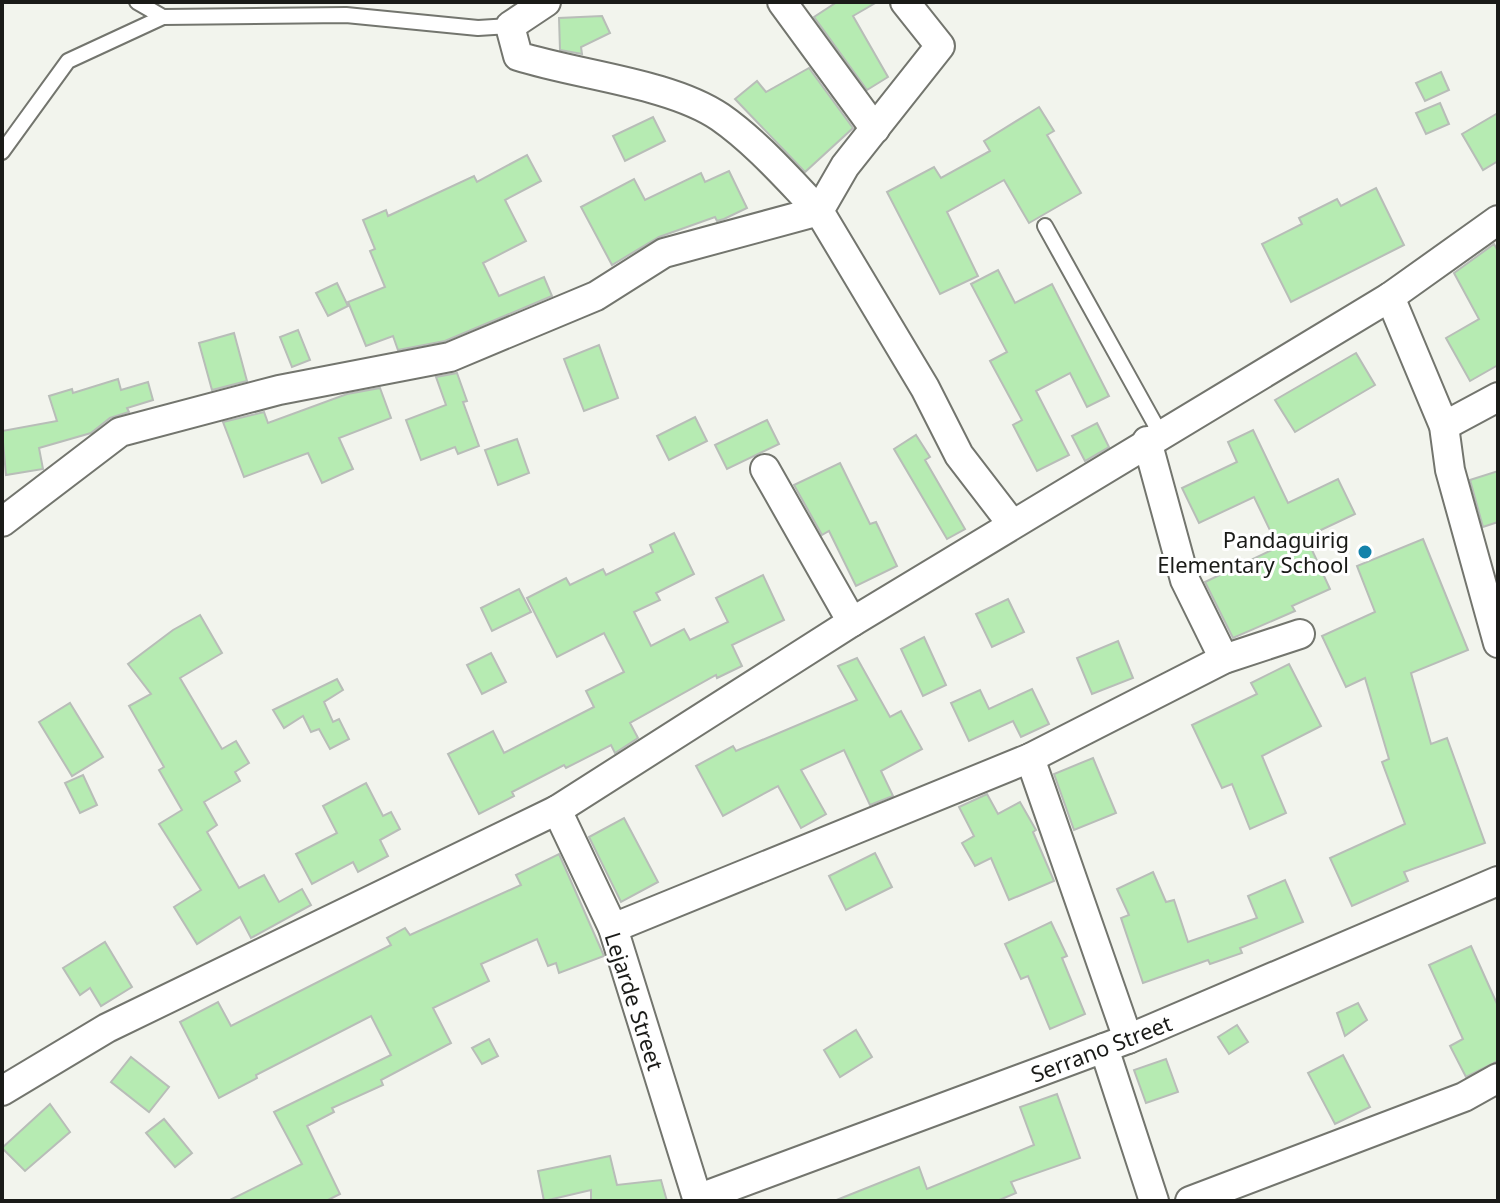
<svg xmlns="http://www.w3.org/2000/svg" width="1500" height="1203" font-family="'Noto Sans',sans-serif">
  <rect width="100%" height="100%" fill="#f2f4ed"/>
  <g fill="#b6ebb2" stroke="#b8bdb8" stroke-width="2">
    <polygon points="837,2 877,2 853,16 888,77 867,90 814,17"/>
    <polygon points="602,16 610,33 581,47 582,54 560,50 559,18"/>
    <polygon points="809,68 853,128 805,172 735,99 757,81 766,92"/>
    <polygon points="1441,72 1449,90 1425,101 1416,83"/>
    <polygon points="1440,103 1449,124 1426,134 1416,113"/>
    <polygon points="1039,107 1054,131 1047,135 1081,193 1029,223 1004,180 947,212 978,276 940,294 887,192 934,167 941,178 990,151 984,141"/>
    <polygon points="1498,113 1498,161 1483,170 1462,134"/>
    <polygon points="653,117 665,141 625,161 613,136"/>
    <polygon points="527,155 541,181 505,200 526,241 483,263 499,296 544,277 552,296 445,341 398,350 393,336 366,346 348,302 385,287 370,251 375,249 363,220 386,210 388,216 474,176 477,182"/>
    <polygon points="729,171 747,208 724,219 717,221 715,217 659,237 612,265 581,207 634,179 645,200 701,173 705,182"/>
    <polygon points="1376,188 1404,245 1291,302 1262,244 1302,224 1299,218 1337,199 1341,206"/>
    <polygon points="1494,244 1498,251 1498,365 1470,381 1446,338 1479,319 1454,273"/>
    <polygon points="998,270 1015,303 1052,284 1109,396 1087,407 1070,373 1036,391 1069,455 1037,471 1013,425 1022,420 990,361 1007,352 971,284"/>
    <polygon points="337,283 348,306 328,316 316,293"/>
    <polygon points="298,330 310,360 292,367 280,337"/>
    <polygon points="234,333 247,381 212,390 199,343"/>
    <polygon points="599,345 618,398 584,411 564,359"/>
    <polygon points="1356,353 1375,385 1295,432 1275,400"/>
    <polygon points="457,373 467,401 463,402 479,446 458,454 455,447 421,460 406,420 446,405 436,377"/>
    <polygon points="118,379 121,390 148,382 153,400 127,408 129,412 110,418 91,433 39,448 43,469 6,475 2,431 57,421 49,396 72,389 73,393"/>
    <polygon points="380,388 391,418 339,438 353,469 322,483 308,453 244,477 223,422 264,412 268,423 347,394"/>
    <polygon points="695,417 707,441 669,460 657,436"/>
    <polygon points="767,420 779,444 727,469 715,445"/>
    <polygon points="1097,423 1109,447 1085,461 1072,436"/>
    <polygon points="1253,430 1288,503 1338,479 1355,514 1306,537 1330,589 1292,606 1295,611 1233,638 1205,582 1278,547 1254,497 1199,523 1182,488 1237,462 1228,442"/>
    <polygon points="916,435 930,457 925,460 965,529 947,539 894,449"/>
    <polygon points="517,439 529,473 498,485 485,450"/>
    <polygon points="840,463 870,524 876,522 897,566 856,586 829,531 822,535 794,485"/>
    <polygon points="1498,471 1498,522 1483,527 1470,480"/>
    <polygon points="674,533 694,574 656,593 660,600 634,612 651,646 684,629 690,640 728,622 716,598 763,575 784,620 732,645 742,666 717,678 716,675 630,723 638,738 615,753 611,745 566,768 564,765 512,792 514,796 479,814 448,754 493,731 504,753 594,707 586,691 624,672 604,633 557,657 527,598 566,578 570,585 603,569 606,575 653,552 650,545"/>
    <polygon points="1423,539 1468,650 1411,673 1431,744 1447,738 1485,843 1404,872 1408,881 1352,906 1330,858 1405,824 1382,762 1389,759 1365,678 1346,687 1322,636 1375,612 1357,566"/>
    <polygon points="519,589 531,612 492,631 481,608"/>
    <polygon points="1008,599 1024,632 992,647 976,614"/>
    <polygon points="200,615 222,653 180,678 222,749 236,741 249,763 235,772 240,781 204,802 217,825 207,832 239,888 264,875 279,902 302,889 311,905 251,938 240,917 197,944 174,907 201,890 159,824 182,810 159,770 164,767 129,706 151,694 128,664 173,630"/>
    <polygon points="924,637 946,685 923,696 901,649"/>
    <polygon points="1118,641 1133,678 1092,694 1077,658"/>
    <polygon points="491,653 506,682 482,694 467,665"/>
    <polygon points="857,658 890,717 901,711 922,749 881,771 893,796 870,805 844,750 801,770 826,814 801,828 778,786 723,816 696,766 733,746 736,751 857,700 838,666"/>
    <polygon points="1289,664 1321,726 1262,756 1286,813 1250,829 1232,784 1222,788 1192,725 1257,694 1251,683"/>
    <polygon points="337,679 343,690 324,702 333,722 339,719 349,739 330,749 319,729 311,732 303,716 284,728 273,710"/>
    <polygon points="1032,689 1049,724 1021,737 1013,721 969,741 951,703 980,690 989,709"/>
    <polygon points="70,703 103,757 72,776 39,722"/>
    <polygon points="1093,758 1116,813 1074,830 1054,774"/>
    <polygon points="83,775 97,805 80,813 65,783"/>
    <polygon points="366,783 383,816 391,812 400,829 380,840 388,856 358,872 353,862 312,884 296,854 337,833 323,806"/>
    <polygon points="987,794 998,814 1020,802 1036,830 1033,832 1054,881 1009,900 991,858 975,866 962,843 974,836 959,807"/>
    <polygon points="624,818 658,882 621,902 589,837"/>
    <polygon points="875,853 892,887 846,910 829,876"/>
    <polygon points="559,854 604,956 559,973 556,963 548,966 537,939 481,964 489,981 433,1008 451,1043 381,1080 383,1085 332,1108 334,1112 307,1126 340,1194 326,1201 228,1201 302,1164 274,1112 391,1055 371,1016 256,1075 257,1078 219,1098 180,1022 218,1002 231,1026 391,945 387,938 405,928 410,935 521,885 516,875"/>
    <polygon points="1153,872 1166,902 1174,900 1188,942 1257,918 1248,896 1285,880 1303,922 1240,948 1242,953 1210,964 1208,960 1143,983 1121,918 1129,915 1117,889"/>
    <polygon points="1051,922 1067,956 1062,958 1085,1014 1050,1029 1028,976 1021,979 1005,944"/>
    <polygon points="105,942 132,987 101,1006 90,988 80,995 63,968"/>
    <polygon points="1471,946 1498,1006 1498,1061 1466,1077 1450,1046 1463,1039 1429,965"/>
    <polygon points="1358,1003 1367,1020 1345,1036 1337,1013"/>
    <polygon points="1237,1025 1248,1042 1229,1054 1218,1037"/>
    <polygon points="856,1030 872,1057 840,1077 824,1050"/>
    <polygon points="489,1039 498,1056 482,1064 472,1048"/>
    <polygon points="1343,1055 1370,1107 1335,1124 1308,1073"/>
    <polygon points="131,1057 169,1087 149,1112 111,1082"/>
    <polygon points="1166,1059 1178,1092 1146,1103 1134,1070"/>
    <polygon points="1057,1094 1080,1158 1011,1182 1016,1193 997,1201 834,1201 919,1167 927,1189 1034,1145 1020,1107"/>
    <polygon points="50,1104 70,1132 25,1171 2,1148"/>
    <polygon points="164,1119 192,1153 175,1167 146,1133"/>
    <polygon points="610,1156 617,1185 661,1180 667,1201 591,1201 591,1190 544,1201 538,1171"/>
  </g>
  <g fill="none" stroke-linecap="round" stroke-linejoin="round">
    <g stroke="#73756e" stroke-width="18">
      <g id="lane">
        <polyline points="137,2 163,17"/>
        <polyline points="2,152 68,61 163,17 346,15 478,28 510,26"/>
        <polyline points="1045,226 1160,433"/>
      </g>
    </g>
    <g stroke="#73756e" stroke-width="32">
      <g id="street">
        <polyline points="782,2 875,129"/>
        <polyline points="905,2 940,46 845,166 819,211 925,388 959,455 1012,524"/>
        <polyline points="1390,297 1444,426 1450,470 1498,643"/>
        <polyline points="1444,426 1498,397"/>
        <polyline points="1147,441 1185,580 1224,659"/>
        <polyline points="765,469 852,622"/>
        <path d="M2,522l118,-90 159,-42 171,-33 146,-61 68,-43 155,-42c-31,-32 -63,-69 -99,-94 -50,-34 -143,-42 -202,-61l-8,-30 36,-24"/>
        <polyline points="1030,758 1128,1039"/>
        <polyline points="557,810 613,928 698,1201"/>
        <polyline points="613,928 1030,758 1224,659 1300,634"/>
        <polyline points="1104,1048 1154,1201"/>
        <polyline points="2,1091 107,1028 557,810 852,622 1390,297 1498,220"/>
        <polyline points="697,1199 1128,1039 1498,881"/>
        <polyline points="1190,1201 1464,1097 1498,1078"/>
      </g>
    </g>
    <use href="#lane" stroke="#fff" stroke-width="14"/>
    <use href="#street" stroke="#fff" stroke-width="28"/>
  </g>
  <circle fill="#1382aa" stroke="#fff" stroke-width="3" cx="1365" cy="552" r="8"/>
  <g text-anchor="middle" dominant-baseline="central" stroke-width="6" stroke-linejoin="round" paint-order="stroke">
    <g font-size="22" fill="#1a1b18" stroke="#fff" text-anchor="end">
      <text x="1349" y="539">Pandaguirig<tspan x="1349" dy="25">Elementary School</tspan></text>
    </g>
    <g font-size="22" fill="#1a1b18" stroke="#fff">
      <text transform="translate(635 1001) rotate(72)">Lejarde Street</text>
      <text transform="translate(1101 1048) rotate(-21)">Serrano Street</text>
    </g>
  </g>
  <rect width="1500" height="1203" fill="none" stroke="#1a1b18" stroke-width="8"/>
</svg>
